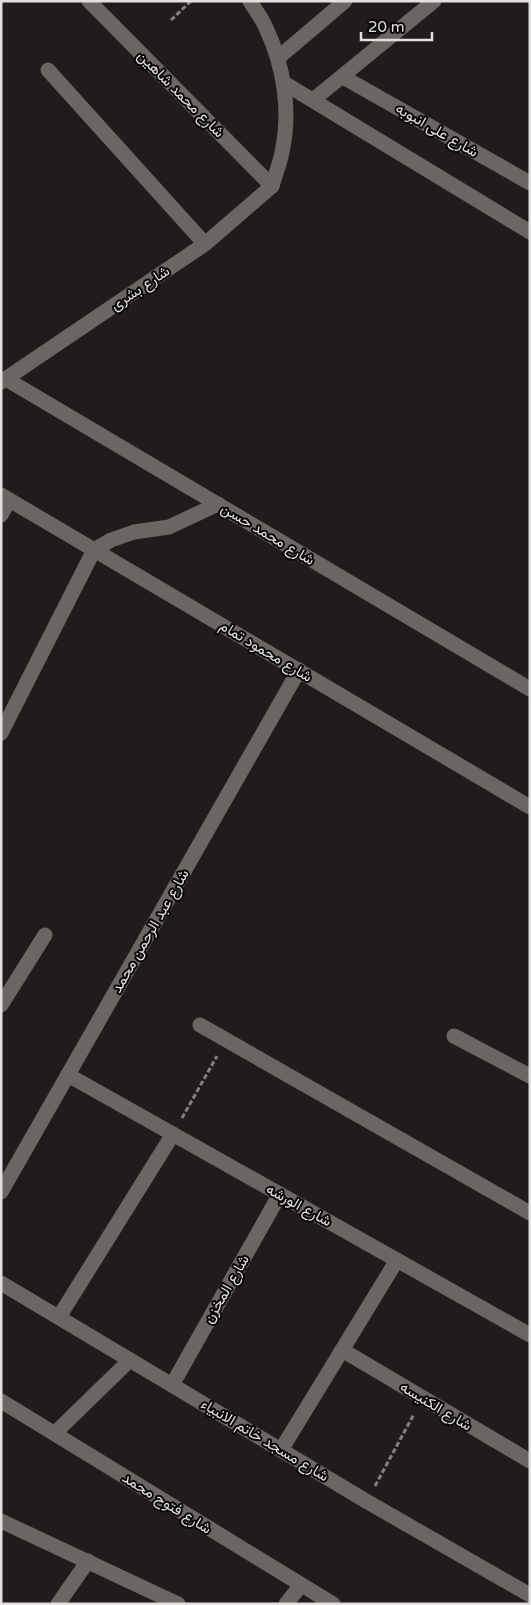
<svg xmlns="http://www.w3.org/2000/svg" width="531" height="1605" font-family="'Varela Round',Vazirmatn,sans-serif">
  <rect width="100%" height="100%" fill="#201c1b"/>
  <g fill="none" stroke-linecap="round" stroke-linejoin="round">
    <g stroke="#83807f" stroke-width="3" stroke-dasharray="5 2.5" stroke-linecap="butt">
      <polyline points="171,20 191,1"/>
      <polyline points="182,1118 217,1056"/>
      <polyline points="375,1486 414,1414"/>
    </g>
    <g stroke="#6a6664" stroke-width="15">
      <polyline points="89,1 272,186"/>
      <path d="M250,1c5,9 12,17 16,27 18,38 25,83 16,124 -2,12 -7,23 -10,34"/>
      <polyline points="278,58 345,1"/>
      <polyline points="48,70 205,244"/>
      <polyline points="343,77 530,183"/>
      <polyline points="284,83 530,232"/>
      <polyline points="313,100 434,1"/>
      <polyline points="6,379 530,689"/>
      <polyline points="1,382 205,244 272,186"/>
      <polyline points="1,495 530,807"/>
      <polyline points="1,515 9,500"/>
      <polyline points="1,733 94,550 111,540 134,532 169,527 218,504"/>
      <polyline points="1,1005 45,935"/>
      <polyline points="200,1025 530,1213"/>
      <polyline points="454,1036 530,1076"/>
      <polyline points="68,1075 530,1335"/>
      <polyline points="1,1192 299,670"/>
      <polyline points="1,1283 366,1501 530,1595"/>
      <polyline points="59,1317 173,1134"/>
      <polyline points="342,1350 530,1461"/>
      <polyline points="172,1385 280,1194"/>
      <polyline points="1,1401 333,1604"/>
      <polyline points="55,1433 130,1360"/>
      <polyline points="281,1450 397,1260"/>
      <polyline points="1,1521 178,1604"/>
      <polyline points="58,1604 88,1561"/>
      <polyline points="286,1604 301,1585"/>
    </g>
  </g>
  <g text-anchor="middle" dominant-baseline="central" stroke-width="4" stroke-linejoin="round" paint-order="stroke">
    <g font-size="15" fill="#e2e0df" stroke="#090707">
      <text transform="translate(181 94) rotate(45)">شارع محمد شاهين</text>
      <text transform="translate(437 130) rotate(30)">شارع على انبوبه</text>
      <text transform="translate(140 288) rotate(-34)">شارع بشرى</text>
      <text transform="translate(268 534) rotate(31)">شارع محمد حسن</text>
      <text transform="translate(266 651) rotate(31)">شارع محمود تمام</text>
      <text transform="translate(150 931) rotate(-60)">شارع عبد الرحمن محمد</text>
      <text transform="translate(299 1205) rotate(29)">شارع الورشه</text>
      <text transform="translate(226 1289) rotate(-60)">شارع المخزن</text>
      <text transform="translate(436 1406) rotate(31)">شارع الكنيسه</text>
      <text transform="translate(265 1440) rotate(31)">شارع مسجد خاتم الانبياء</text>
      <text transform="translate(167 1503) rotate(32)">شارع فتوح محمد</text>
    </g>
  </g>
  <rect width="531" height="1605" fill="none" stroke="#e2e0df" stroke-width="5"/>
  <path d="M361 32v8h71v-8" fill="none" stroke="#e2e0df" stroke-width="2.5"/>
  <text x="368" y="32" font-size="15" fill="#e2e0df" stroke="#090707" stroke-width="4" paint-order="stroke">20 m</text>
</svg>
